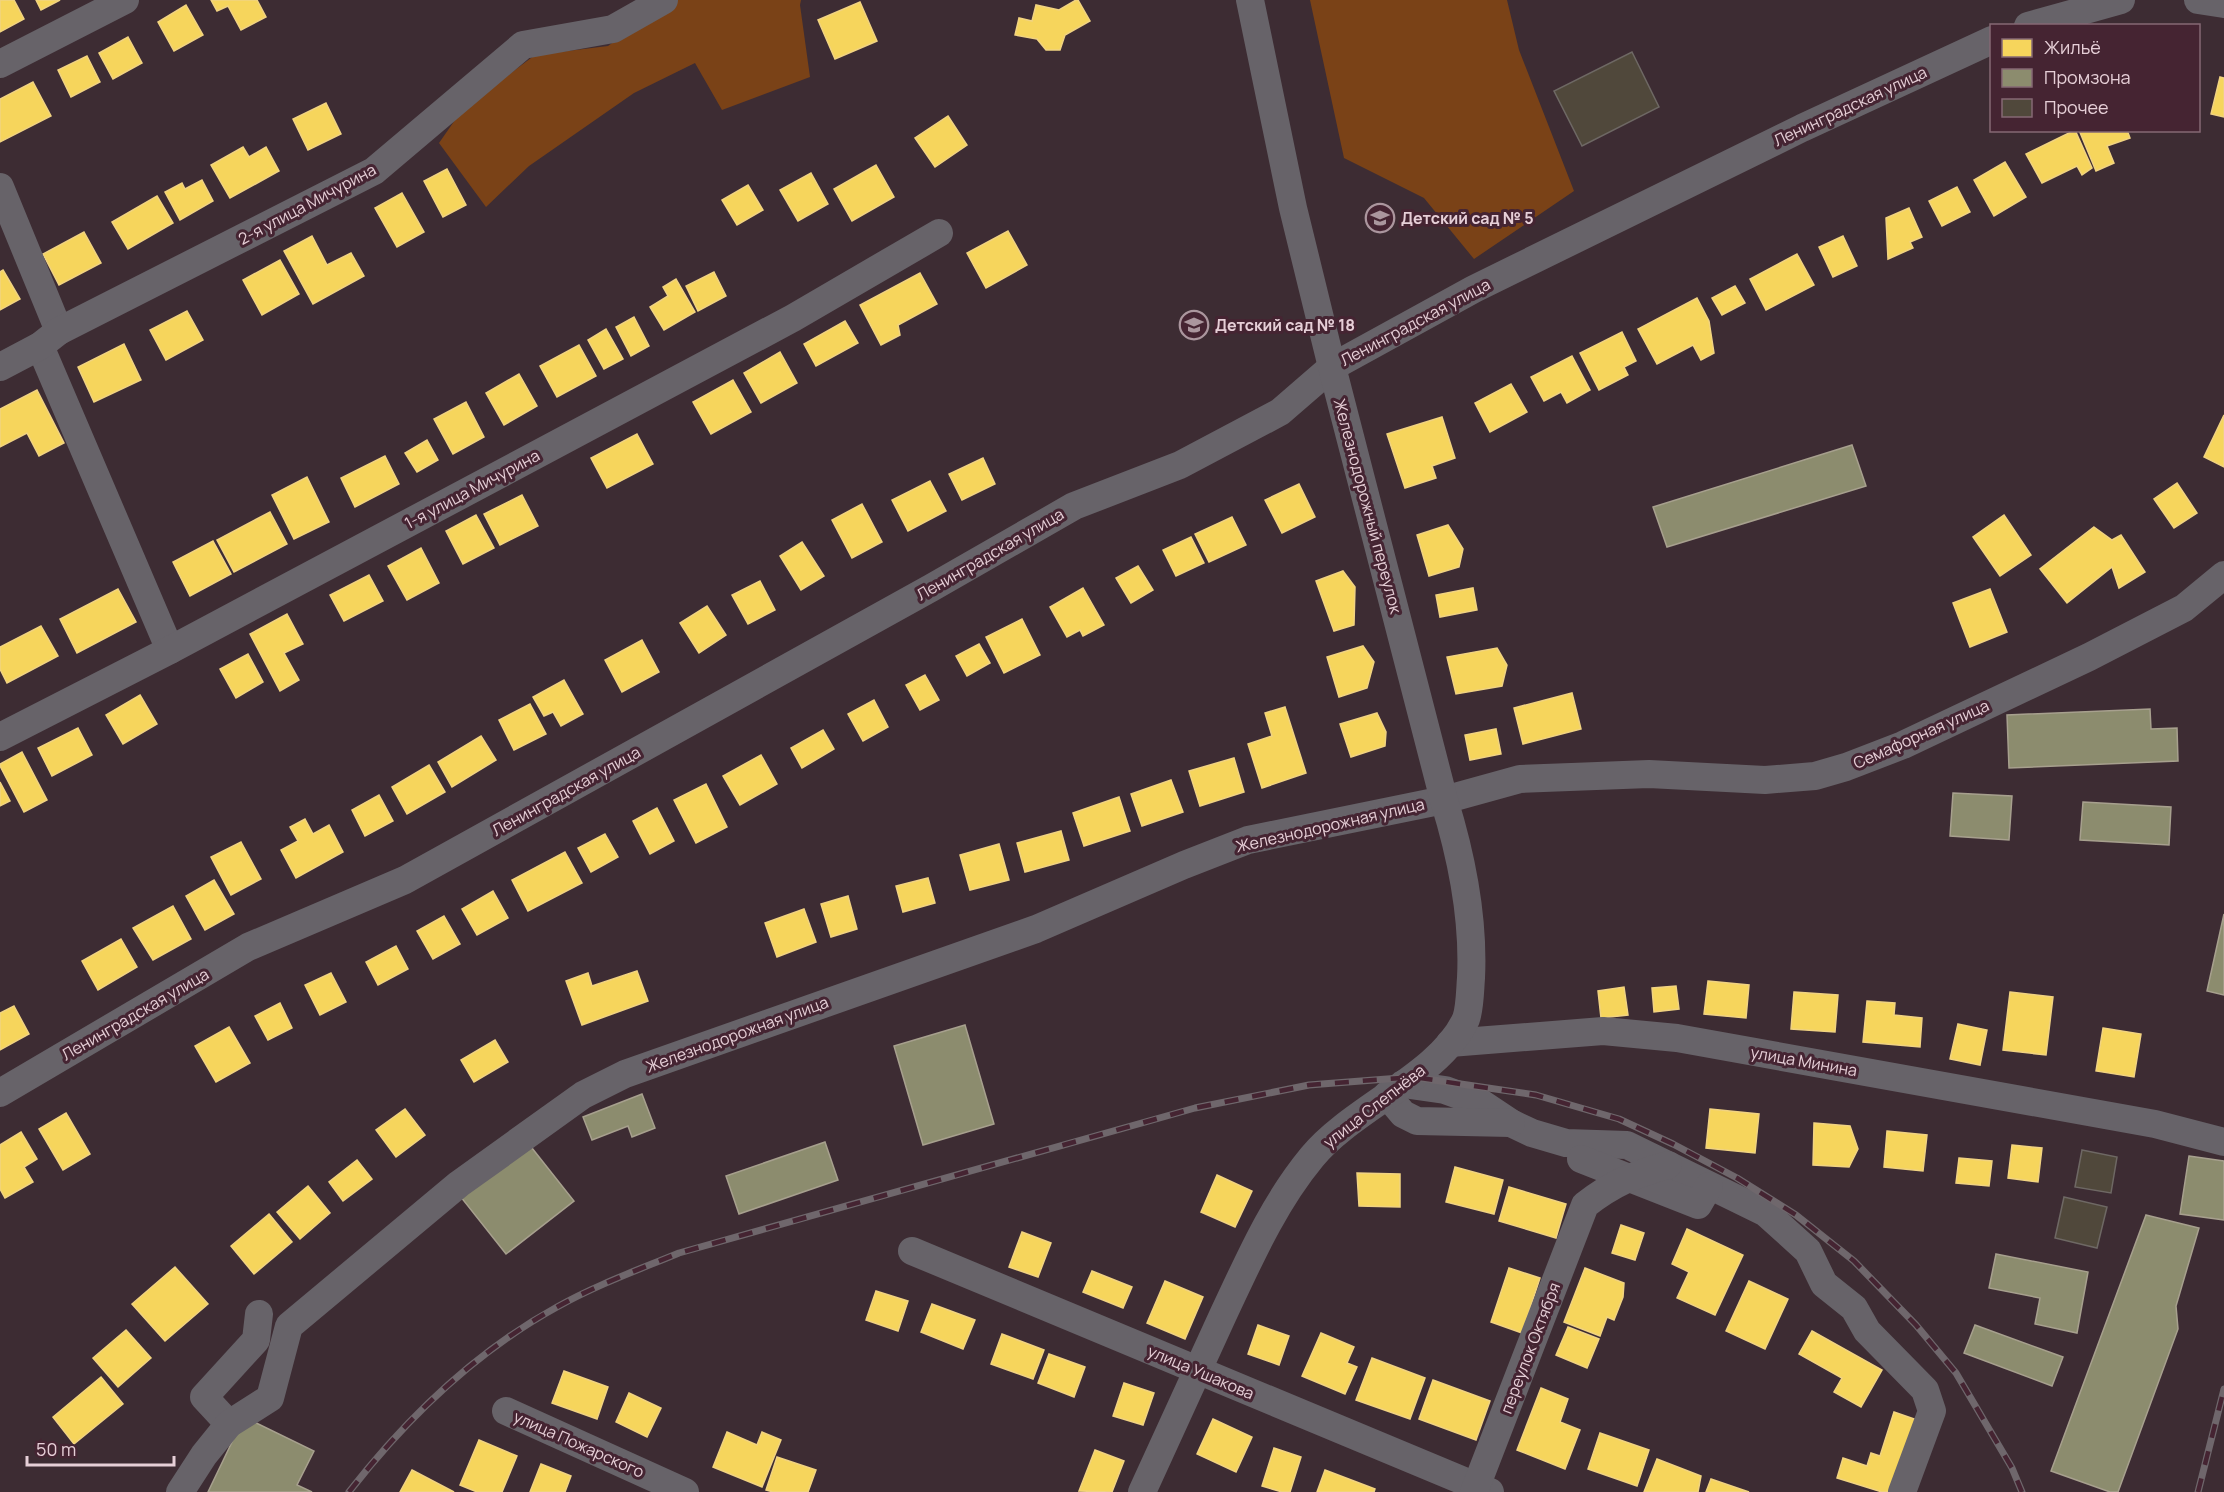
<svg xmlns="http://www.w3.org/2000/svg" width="2224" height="1492" font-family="Manrope,sans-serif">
  <rect width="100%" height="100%" fill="#3d2c33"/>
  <g fill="#7a4217">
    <polygon points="671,0 801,0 800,5 810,77 722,110 695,63 634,93 529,166 486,207 439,143 462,110 535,55 608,46"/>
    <polygon points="1310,0 1507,0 1519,50 1574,191 1474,259 1424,198 1344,158"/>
  </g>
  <g fill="#f6d55c" stroke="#f1d381" stroke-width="1.5">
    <polygon points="0,0 14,0 24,19 0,32"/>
    <polygon points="36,0 60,0 41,10"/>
    <polygon points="211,0 257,0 266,17 241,30 228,6 217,11"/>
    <polygon points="1076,0 1078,0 1090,21 1065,35 1060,50 1046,50 1037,39 1015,35 1019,18 1032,21 1036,5 1059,10"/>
    <polygon points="860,2 877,41 835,59 818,20"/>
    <polygon points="186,5 203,35 174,51 158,22"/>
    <polygon points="128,37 142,63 113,79 99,53"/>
    <polygon points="87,56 100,82 71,97 58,70"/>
    <polygon points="2220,77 2224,78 2224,117 2211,114"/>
    <polygon points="33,82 51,116 0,142 0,99"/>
    <polygon points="326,103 341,134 308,150 293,119"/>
    <polygon points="948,116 967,145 935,167 915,138"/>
    <polygon points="2075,130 2092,168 2082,175 2077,166 2042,183 2026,154"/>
    <polygon points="2079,130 2127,130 2130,138 2107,146 2114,163 2096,171"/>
    <polygon points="243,147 249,157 266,147 279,171 230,198 211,165"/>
    <polygon points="2005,162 2026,197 1994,216 1974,180"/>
    <polygon points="876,165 894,197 852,221 834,189"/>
    <polygon points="447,169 466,205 443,217 424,181"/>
    <polygon points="811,173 828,204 798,221 780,190"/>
    <polygon points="202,180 213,201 180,220 165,192 182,183 185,189"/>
    <polygon points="748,185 763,210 737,225 722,200"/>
    <polygon points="1957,187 1970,212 1942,226 1929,201"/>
    <polygon points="402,193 424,232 397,247 375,208"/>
    <polygon points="157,196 173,223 128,249 112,222"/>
    <polygon points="1909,208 1922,237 1910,242 1913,248 1888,259 1886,218"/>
    <polygon points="1008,231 1027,265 986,288 967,253"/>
    <polygon points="84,232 101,263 59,285 43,254"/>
    <polygon points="312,236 327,265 351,253 364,276 313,304 284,251"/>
    <polygon points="1843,236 1857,266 1833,277 1819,247"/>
    <polygon points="1797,254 1814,285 1766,310 1750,279"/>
    <polygon points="280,260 299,294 262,315 243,280"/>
    <polygon points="3,270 20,299 0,310 0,272"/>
    <polygon points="714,272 726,296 698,311 686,286"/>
    <polygon points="920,273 937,304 898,325 900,335 881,345 860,305"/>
    <polygon points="676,279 695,312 664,330 650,307 668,296 663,287"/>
    <polygon points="1735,286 1745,303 1722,315 1712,298"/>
    <polygon points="1697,298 1709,321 1714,353 1701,360 1693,345 1657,364 1638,329"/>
    <polygon points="187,311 203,340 166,360 150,330"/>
    <polygon points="634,317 649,346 631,356 616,327"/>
    <polygon points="845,321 858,343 816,366 804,344"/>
    <polygon points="606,329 623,359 604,369 588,340"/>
    <polygon points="1622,332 1636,361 1624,367 1628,375 1599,390 1580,353"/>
    <polygon points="124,344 141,380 94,402 78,367"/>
    <polygon points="579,345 596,376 557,397 540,366"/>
    <polygon points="780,352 797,383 761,403 744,373"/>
    <polygon points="1572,356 1590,390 1567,403 1561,392 1544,401 1531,377"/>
    <polygon points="519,374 537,406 504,425 486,393"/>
    <polygon points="733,380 751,412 711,434 693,402"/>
    <polygon points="1511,384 1527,412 1490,432 1475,403"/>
    <polygon points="37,390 64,443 39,456 27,433 0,447 0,409"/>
    <polygon points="466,402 484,437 453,454 434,419"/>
    <polygon points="2224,415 2224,467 2204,457"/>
    <polygon points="1442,417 1455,458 1432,466 1436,478 1405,488 1387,434"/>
    <polygon points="637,434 653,464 607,488 591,458"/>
    <polygon points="427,440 438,460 417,472 405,453"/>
    <polygon points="385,456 399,484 355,507 341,478"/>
    <polygon points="983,458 995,484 962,500 949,474"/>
    <polygon points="307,477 329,522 294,539 272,495"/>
    <polygon points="930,481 946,511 908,531 892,500"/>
    <polygon points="2177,483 2197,513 2174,528 2154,499"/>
    <polygon points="1299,484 1315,517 1282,533 1265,500"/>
    <polygon points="522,495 538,526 500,545 484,514"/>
    <polygon points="862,504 882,542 852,558 832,520"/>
    <polygon points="270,512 287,544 234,572 217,540"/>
    <polygon points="476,515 494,548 463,564 446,531"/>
    <polygon points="2004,515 2031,555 2000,576 1973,537"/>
    <polygon points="1232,517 1246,545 1209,562 1195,534"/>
    <polygon points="1448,525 1463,549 1459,567 1429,576 1417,535"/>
    <polygon points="2094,527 2112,540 2121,535 2145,572 2119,588 2112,567 2067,603 2040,569"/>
    <polygon points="1191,537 1204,563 1176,576 1163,550"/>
    <polygon points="213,541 231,574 190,596 173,562"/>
    <polygon points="802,542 824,576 801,590 780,556"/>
    <polygon points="421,548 439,583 407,600 388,566"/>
    <polygon points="1138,566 1153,590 1131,603 1116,578"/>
    <polygon points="1343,571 1355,587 1354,625 1334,631 1316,581"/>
    <polygon points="369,575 383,601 344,621 330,595"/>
    <polygon points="760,581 775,610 748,624 732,595"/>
    <polygon points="1083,588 1104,625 1083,636 1080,630 1067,637 1050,607"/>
    <polygon points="1473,588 1477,610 1440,617 1436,595"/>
    <polygon points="118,589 136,622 77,653 60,619"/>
    <polygon points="1990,589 2007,632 1970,647 1953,603"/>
    <polygon points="707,606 726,635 699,653 680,623"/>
    <polygon points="287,614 303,644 284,653 299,680 280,691 250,634"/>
    <polygon points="1022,619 1040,655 1004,673 986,637"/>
    <polygon points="41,626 58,656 7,683 0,669 0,647"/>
    <polygon points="642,640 659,672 622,692 605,660"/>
    <polygon points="979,644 990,663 967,676 956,656"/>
    <polygon points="1363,646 1374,662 1367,688 1339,697 1327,657"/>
    <polygon points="1497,648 1507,665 1502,686 1456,694 1447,657"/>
    <polygon points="248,654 263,682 236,698 220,669"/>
    <polygon points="925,675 939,700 920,710 906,685"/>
    <polygon points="564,680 583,714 561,726 553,712 544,716 533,697"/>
    <polygon points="1572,693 1581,729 1523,744 1514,708"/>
    <polygon points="140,695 157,724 123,744 106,715"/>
    <polygon points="874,700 888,727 863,741 848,714"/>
    <polygon points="530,704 546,734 514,750 499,720"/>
    <polygon points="1285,707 1306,773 1262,788 1248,744 1272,736 1265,713"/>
    <polygon points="1377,713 1386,732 1385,746 1351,757 1340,724"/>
    <polygon points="78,728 92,755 52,776 38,748"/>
    <polygon points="1496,729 1501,754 1470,760 1465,735"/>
    <polygon points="823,730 834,749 802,768 791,748"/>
    <polygon points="481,736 496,760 452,787 438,762"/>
    <polygon points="22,752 47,800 24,812 0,766 0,764"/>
    <polygon points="761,755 777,784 740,805 723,776"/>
    <polygon points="1234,758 1244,792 1200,806 1189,771"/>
    <polygon points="429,765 445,792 407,814 392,787"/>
    <polygon points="1171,780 1183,812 1142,826 1131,794"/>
    <polygon points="0,782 10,801 0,806"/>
    <polygon points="706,784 727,827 696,843 674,800"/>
    <polygon points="379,795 393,821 365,836 352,810"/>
    <polygon points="1119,797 1130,831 1084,846 1073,813"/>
    <polygon points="657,808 674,841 650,854 633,821"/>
    <polygon points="305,819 313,834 329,825 343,852 296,878 281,850 298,841 290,827"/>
    <polygon points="1061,831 1069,860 1025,872 1017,843"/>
    <polygon points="605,834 618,857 591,872 578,848"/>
    <polygon points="241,842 261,879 231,895 211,857"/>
    <polygon points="999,844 1009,880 970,890 960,855"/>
    <polygon points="565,852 582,883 528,911 512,880"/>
    <polygon points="928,878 935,903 903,912 896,886"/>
    <polygon points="214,880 234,914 205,930 186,896"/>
    <polygon points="493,891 508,918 477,935 462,909"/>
    <polygon points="848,896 857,929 831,937 821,904"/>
    <polygon points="173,906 191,939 153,960 133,928"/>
    <polygon points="804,909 816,942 777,957 765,923"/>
    <polygon points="444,916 460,944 433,959 417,931"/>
    <polygon points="121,939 137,967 98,990 82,961"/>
    <polygon points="396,946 408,969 378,985 366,962"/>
    <polygon points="637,971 648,1001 582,1025 566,981 588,973 592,986"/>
    <polygon points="331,973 346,1002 320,1015 305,985"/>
    <polygon points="1708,981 1749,985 1746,1018 1704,1014"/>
    <polygon points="1676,986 1679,1009 1654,1012 1652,988"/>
    <polygon points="1624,987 1628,1015 1601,1018 1598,991"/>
    <polygon points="1794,992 1838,995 1835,1032 1791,1029"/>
    <polygon points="2010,992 2053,997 2046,1055 2003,1050"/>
    <polygon points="1867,1001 1895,1003 1894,1015 1922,1018 1920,1047 1863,1042"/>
    <polygon points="280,1003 292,1028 268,1040 255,1016"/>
    <polygon points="14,1006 29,1034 0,1050 0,1013"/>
    <polygon points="1958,1024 1987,1030 1980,1065 1950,1059"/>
    <polygon points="229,1027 250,1063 216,1082 195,1046"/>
    <polygon points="2103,1028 2141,1034 2134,1077 2096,1071"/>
    <polygon points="495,1040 508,1062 474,1082 461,1060"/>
    <polygon points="405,1109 425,1135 396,1157 376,1130"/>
    <polygon points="1710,1109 1759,1114 1755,1153 1706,1148"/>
    <polygon points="66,1113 90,1154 63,1170 39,1129"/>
    <polygon points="1814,1123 1850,1126 1858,1149 1849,1167 1813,1165"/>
    <polygon points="1887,1131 1927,1135 1923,1171 1884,1167"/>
    <polygon points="21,1132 37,1159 24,1167 33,1182 5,1198 0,1189 0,1145"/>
    <polygon points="2012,1145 2042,1148 2038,1182 2008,1178"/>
    <polygon points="1959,1158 1992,1161 1989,1186 1956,1183"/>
    <polygon points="357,1160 372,1179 343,1201 329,1182"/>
    <polygon points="1455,1167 1503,1180 1494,1214 1446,1202"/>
    <polygon points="1357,1173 1400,1174 1400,1207 1359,1206"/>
    <polygon points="1217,1175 1252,1191 1235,1227 1201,1212"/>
    <polygon points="308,1186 330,1213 300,1239 277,1212"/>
    <polygon points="1509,1187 1566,1204 1556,1238 1499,1221"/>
    <polygon points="269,1214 292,1242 254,1274 231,1246"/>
    <polygon points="1621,1225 1644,1233 1635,1260 1612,1253"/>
    <polygon points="1687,1229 1743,1255 1715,1315 1677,1298 1689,1272 1672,1264"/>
    <polygon points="1022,1232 1051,1243 1038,1277 1009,1267"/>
    <polygon points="175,1267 208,1304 165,1341 132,1304"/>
    <polygon points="1509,1268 1540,1278 1522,1333 1491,1322"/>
    <polygon points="1585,1268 1624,1283 1623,1297 1614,1320 1607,1317 1600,1336 1564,1322"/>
    <polygon points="1092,1271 1132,1287 1123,1308 1083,1292"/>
    <polygon points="1165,1281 1203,1297 1185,1339 1147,1323"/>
    <polygon points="1749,1281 1788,1299 1765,1349 1726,1331"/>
    <polygon points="876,1291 908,1301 898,1331 866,1320"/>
    <polygon points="932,1304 975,1320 963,1349 921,1332"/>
    <polygon points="1258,1325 1289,1336 1279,1365 1248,1354"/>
    <polygon points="1568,1327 1599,1339 1587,1368 1556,1355"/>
    <polygon points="126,1330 151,1358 118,1387 93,1358"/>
    <polygon points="1812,1331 1882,1370 1861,1407 1834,1392 1842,1378 1799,1354"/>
    <polygon points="1321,1333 1354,1347 1347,1363 1357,1367 1345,1394 1302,1376"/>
    <polygon points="1002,1334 1044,1350 1033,1379 991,1364"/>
    <polygon points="1049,1354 1085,1367 1074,1397 1038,1383"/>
    <polygon points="1372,1358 1425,1378 1410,1419 1356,1400"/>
    <polygon points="564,1371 608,1387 597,1419 552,1403"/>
    <polygon points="101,1377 123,1404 74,1444 53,1417"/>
    <polygon points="1433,1380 1490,1401 1476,1440 1419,1419"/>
    <polygon points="1124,1383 1154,1393 1143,1425 1113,1416"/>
    <polygon points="1541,1388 1568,1399 1560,1422 1580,1430 1565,1469 1517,1450"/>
    <polygon points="629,1393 661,1408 647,1437 616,1422"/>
    <polygon points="1894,1412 1920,1421 1898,1492 1882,1492 1837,1478 1843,1458 1867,1466 1871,1453 1880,1456"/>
    <polygon points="1213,1419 1252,1437 1236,1472 1197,1454"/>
    <polygon points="727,1432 757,1445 762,1432 781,1440 762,1487 713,1467"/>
    <polygon points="1600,1433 1649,1450 1637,1486 1588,1469"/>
    <polygon points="479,1440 517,1456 502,1492 477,1492 460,1485"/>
    <polygon points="1274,1448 1301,1457 1290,1492 1282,1492 1262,1486"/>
    <polygon points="1095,1450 1124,1461 1112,1492 1079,1491"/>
    <polygon points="777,1457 816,1470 808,1492 773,1492 766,1490"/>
    <polygon points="1657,1459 1701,1476 1698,1492 1644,1492"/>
    <polygon points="541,1464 571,1476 565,1492 530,1492"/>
    <polygon points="412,1470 454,1492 400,1492"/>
    <polygon points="1325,1470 1375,1489 1374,1492 1317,1492"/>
    <polygon points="1711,1479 1749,1492 1706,1492"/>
  </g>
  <g fill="#8c8c6e" stroke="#a7a08e" stroke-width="1.5">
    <polygon points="1852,445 1866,486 1667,547 1653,507"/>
    <polygon points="2150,709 2151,729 2177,728 2178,761 2009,768 2007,715"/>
    <polygon points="1953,793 2012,796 2009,840 1950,836"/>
    <polygon points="2083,802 2171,807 2169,845 2080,840"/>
    <polygon points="2224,914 2224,995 2207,991"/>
    <polygon points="965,1025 994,1124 923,1145 894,1046"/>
    <polygon points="642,1094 655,1128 632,1137 628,1126 592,1140 583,1117"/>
    <polygon points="825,1142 838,1180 739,1214 726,1176"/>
    <polygon points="528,1143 574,1201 506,1254 460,1196"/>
    <polygon points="2189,1156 2224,1161 2224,1220 2180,1214"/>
    <polygon points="2146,1215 2199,1228 2176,1306 2178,1329 2118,1492 2110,1492 2051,1471"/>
    <polygon points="1996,1254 2088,1272 2077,1333 2035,1324 2040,1298 1989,1288"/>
    <polygon points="1975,1325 2063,1357 2052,1386 1964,1353"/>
    <polygon points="244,1417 314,1451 297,1485 312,1492 208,1492"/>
  </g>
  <g fill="#50483b" stroke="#6e6864" stroke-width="1.5">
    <polygon points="1632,52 1659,107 1582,146 1554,91"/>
    <polygon points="2082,1150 2117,1157 2111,1193 2075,1187"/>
    <polygon points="2064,1197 2107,1207 2097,1248 2055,1238"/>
  </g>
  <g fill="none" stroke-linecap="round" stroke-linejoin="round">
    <g stroke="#676369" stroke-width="28">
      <polyline points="2198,0 2224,4"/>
      <polyline points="2028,26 2121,0"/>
      <polyline points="0,64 125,0"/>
      <polyline points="0,187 59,331"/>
      <polyline points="40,346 170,650"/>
      <polyline points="0,367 40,346 59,331 374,171 523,45 613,29 664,0"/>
      <polyline points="0,737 170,650 793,318 939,233"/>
      <polyline points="1450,1043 1603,1031 1677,1038 2155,1124 2224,1142"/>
      <polyline points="1403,1084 1445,1090 1481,1103 1511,1123 1532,1133 1566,1143 1627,1145 1766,1213 1808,1251 1824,1284 1854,1308 1867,1331 1925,1390 1932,1411 1902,1492"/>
      <polyline points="0,1093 248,947 405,880 931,588 1074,506 1180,465 1280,412 1332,367 1474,289 1802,128 1992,40"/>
      <polyline points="1387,1095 1403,1114 1417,1121 1511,1123"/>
      <polyline points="1581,1159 1698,1205 1709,1186"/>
      <polyline points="912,1251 1490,1492"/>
      <polyline points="506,1411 685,1492"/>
      <polyline points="229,1424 204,1397 256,1340 259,1314"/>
      <polyline points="180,1492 204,1455 229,1424 270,1398 289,1326 459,1184 583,1095 625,1074 1036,929 1184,865 1248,840 1444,800 1520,779 1649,774 1765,780 1815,776 1846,767 1903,745 2089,657 2184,608 2224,575"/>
      <path d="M1142,1492c27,-59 54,-118 81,-177 26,-55 50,-111 89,-158 40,-49 129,-82 154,-138 4,-11 4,-29 5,-41 3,-61 -9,-120 -27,-178l-112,-433 -39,-159 -43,-208"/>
      <path d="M1474,1492l111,-287c28,-22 50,-31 83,-40"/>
    </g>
    <g stroke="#6f676c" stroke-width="7">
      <g id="rail">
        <path d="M349,1492c57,-73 126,-140 208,-185 39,-22 81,-37 122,-54l516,-145 114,-23 104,-8 123,18 83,24 54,25 64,34 59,37 58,46 62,64 40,48 56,95 10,24"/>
        <polyline points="2198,1492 2224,1389"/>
      </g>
    </g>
    <use href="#rail" stroke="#452432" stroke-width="4.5" stroke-dasharray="14" stroke-linecap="butt"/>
  </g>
  <defs>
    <g id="school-ring" transform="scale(1.5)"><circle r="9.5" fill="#452432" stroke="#ab969e" stroke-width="1.5"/><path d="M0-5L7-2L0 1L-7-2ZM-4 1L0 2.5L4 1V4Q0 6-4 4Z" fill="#ab969e"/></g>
  </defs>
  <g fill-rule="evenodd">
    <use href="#school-ring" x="1380" y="218"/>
    <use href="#school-ring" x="1194" y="325"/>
  </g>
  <g text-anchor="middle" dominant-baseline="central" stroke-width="6" stroke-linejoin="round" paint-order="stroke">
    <g font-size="16" fill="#e6cfd7" stroke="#452432">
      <text transform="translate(1850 106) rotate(-25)">Ленинградская улица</text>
      <text transform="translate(307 204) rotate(-28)">2-я улица Мичурина</text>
      <text transform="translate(1415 322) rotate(-28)">Ленинградская улица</text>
      <text transform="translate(472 489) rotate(-28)">1-я улица Мичурина</text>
      <text transform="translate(1368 506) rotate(75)">Железнодорожный переулок</text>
      <text transform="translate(990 554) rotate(-30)">Ленинградская улица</text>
      <text transform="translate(1921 734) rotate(-24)">Семафорная улица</text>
      <text transform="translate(566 791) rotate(-29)">Ленинградская улица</text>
      <text transform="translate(1330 825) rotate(-13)">Железнодорожная улица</text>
      <text transform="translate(135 1014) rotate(-30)">Ленинградская улица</text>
      <text transform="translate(737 1034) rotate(-20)">Железнодорожная улица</text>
      <text transform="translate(1804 1061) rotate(10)">улица Минина</text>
      <text transform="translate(1374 1106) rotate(-38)">улица Слепнёва</text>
      <text transform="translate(1530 1348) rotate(-69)">переулок Октября</text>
      <text transform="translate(1201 1372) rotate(23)">улица Ушакова</text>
      <text transform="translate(579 1444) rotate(24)">улица Пожарского</text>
    </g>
    <g font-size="16" font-weight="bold" fill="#e6cfd7" stroke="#452432" text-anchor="start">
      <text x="1401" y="218">Детский сад № 5</text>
      <text x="1215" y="325">Детский сад № 18</text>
    </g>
  </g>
  <rect x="1990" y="24" width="210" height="108" fill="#452432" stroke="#856874" stroke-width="1.5"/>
  <rect x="2002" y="39" width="30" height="18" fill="#f6d55c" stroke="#856874" stroke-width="1.5"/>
  <text x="2044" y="54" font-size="18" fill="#e6cfd7">Жильё</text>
  <rect x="2002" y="69" width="30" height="18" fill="#8c8c6e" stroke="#856874" stroke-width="1.5"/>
  <text x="2044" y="84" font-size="18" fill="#e6cfd7">Промзона</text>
  <rect x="2002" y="99" width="30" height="18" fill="#50483b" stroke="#856874" stroke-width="1.5"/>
  <text x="2044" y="114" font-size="18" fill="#e6cfd7">Прочее</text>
  <path d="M27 1456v9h147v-9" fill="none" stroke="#e6cfd7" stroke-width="3"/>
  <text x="36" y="1456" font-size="18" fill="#e6cfd7" stroke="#452432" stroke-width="4.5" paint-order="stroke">50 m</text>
</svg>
